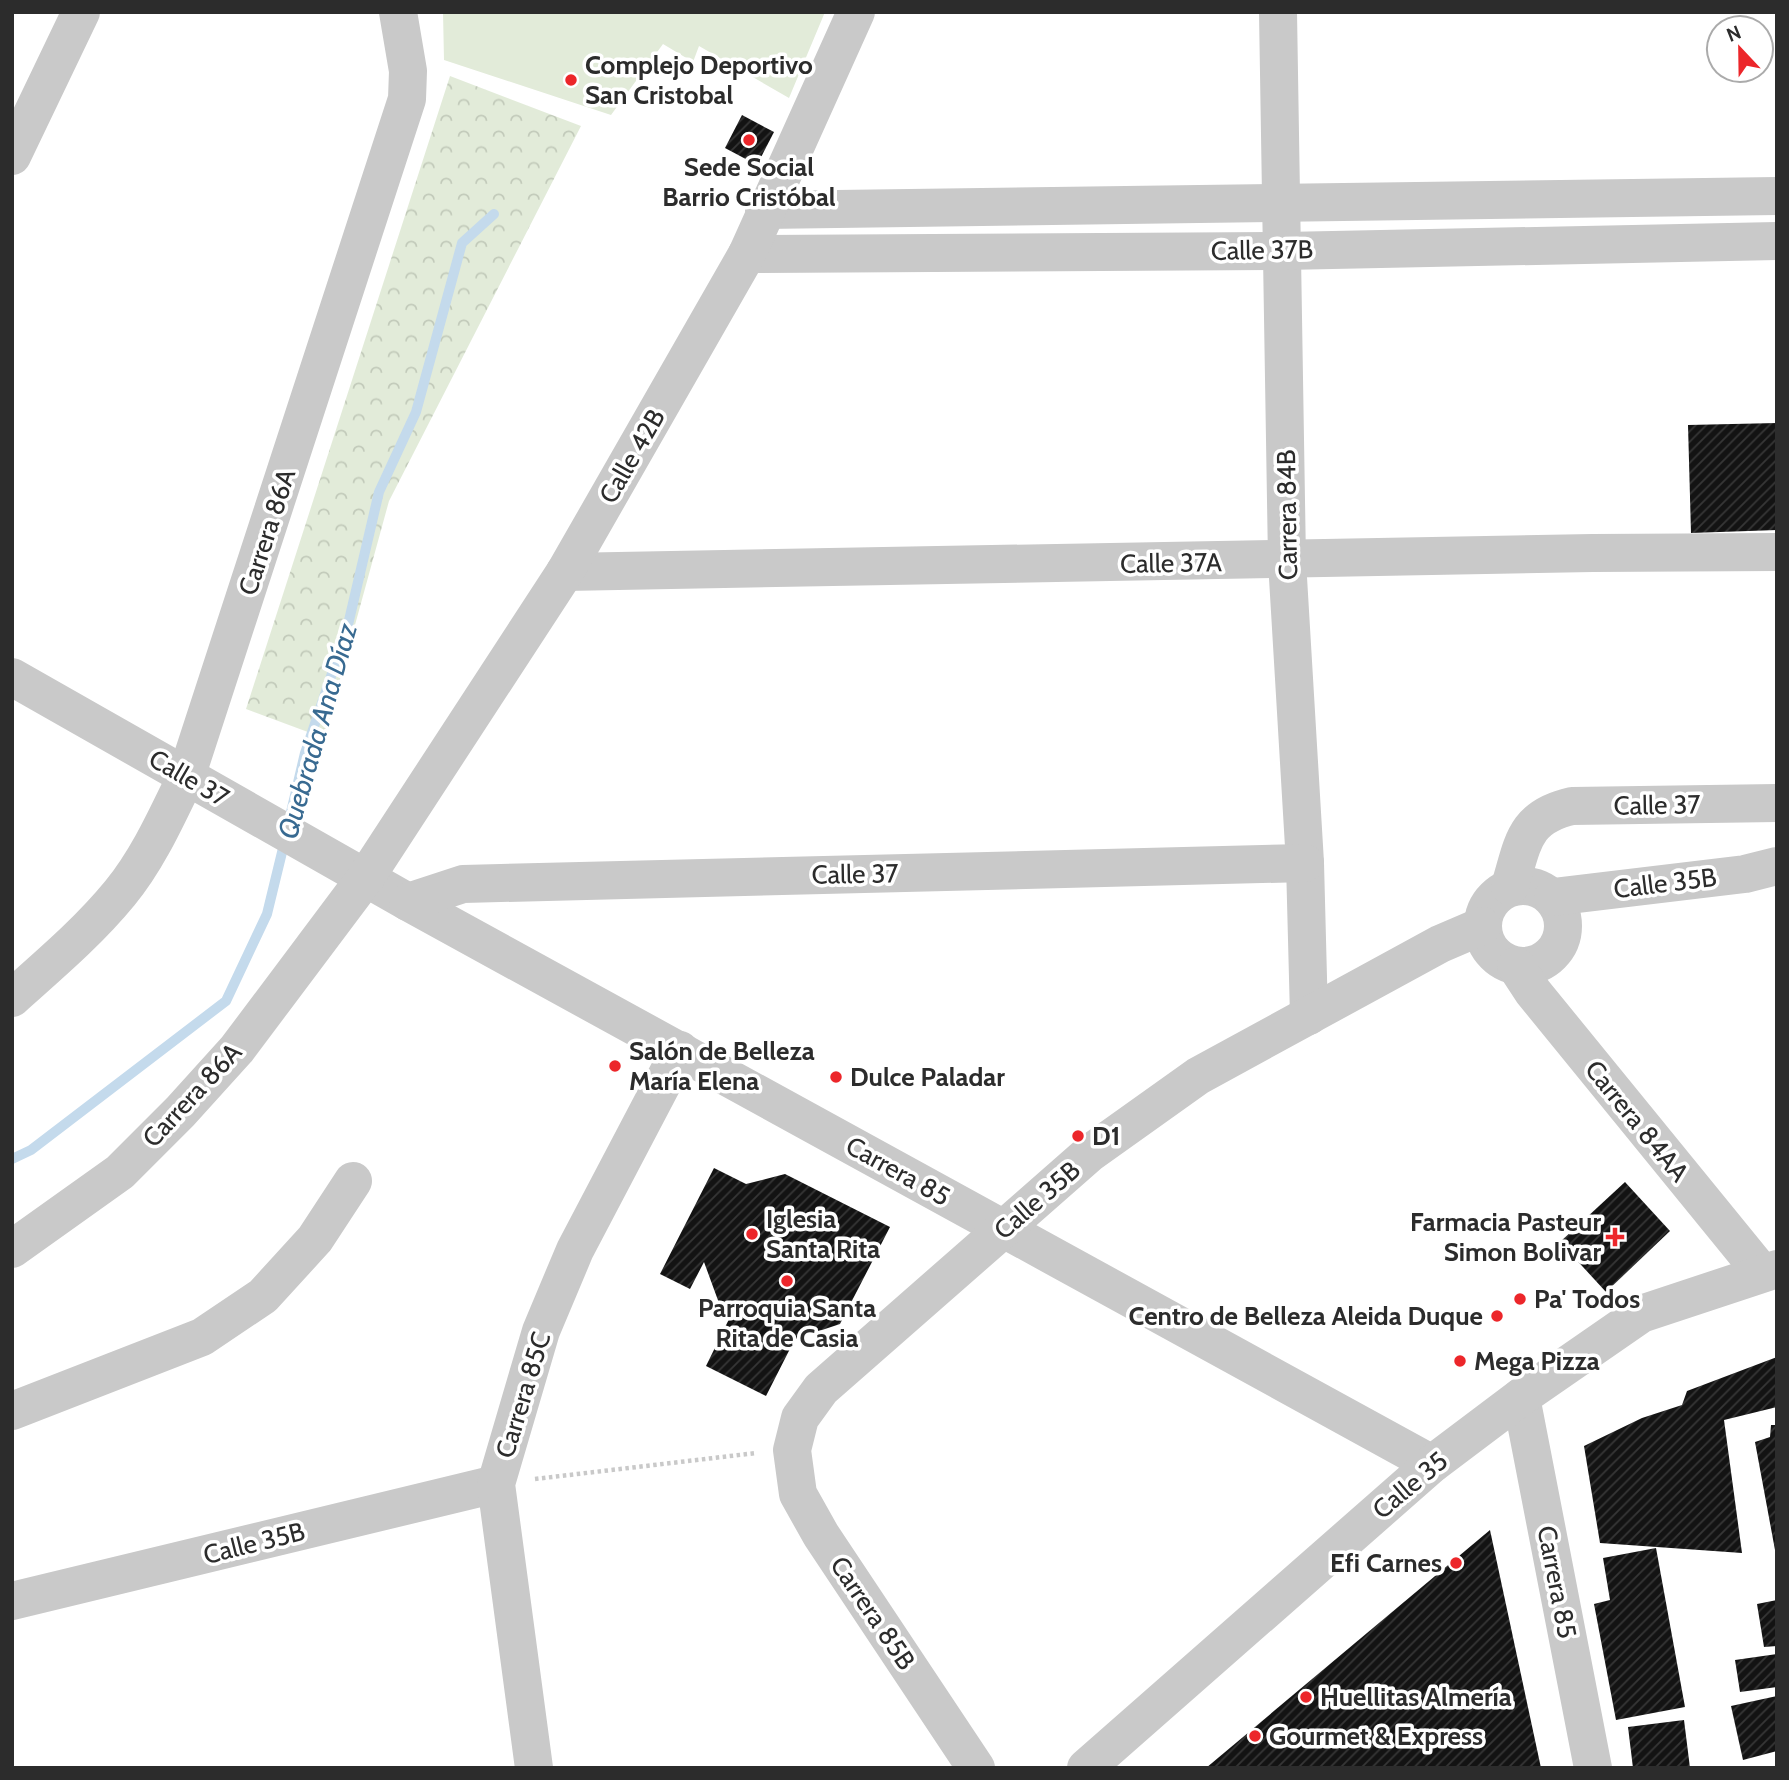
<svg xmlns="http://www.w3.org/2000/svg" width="1789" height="1780" font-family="Cabin,sans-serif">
  <defs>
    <pattern id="forest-crowns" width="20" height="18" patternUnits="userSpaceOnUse" patternTransform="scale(1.75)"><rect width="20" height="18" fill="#e2ebd9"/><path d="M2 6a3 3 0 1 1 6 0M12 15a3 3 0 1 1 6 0" fill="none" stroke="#c2caba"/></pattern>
    <pattern id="building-hatch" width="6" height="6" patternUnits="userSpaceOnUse" patternTransform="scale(1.75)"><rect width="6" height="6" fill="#131313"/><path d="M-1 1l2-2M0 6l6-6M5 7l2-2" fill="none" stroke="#363636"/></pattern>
  </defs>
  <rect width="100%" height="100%" fill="#fff"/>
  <polygon fill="#e2ebd9" points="443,12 825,12 789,98 699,46 693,62 663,44 611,115 444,60"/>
  <polygon fill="url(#forest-crowns)" points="450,76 581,126 389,501 324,738 246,709"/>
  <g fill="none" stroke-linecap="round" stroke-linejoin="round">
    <g stroke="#c4daec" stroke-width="10">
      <polyline points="288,825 305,753 347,629 379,492 416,412 462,243 494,214"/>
      <polyline points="12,1159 31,1150 226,1001 267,914 285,840"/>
    </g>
  </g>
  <g fill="url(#building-hatch)">
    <polygon points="742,115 774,132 757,165 725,148"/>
    <polygon points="1777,423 1777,530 1691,533 1688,425"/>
    <polygon points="714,1168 746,1184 785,1174 890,1227 840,1324 795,1339 766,1396 706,1366 733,1311 719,1303 704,1262 690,1289 660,1274"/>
    <polygon points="1625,1182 1670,1231 1606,1292 1560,1242"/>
    <polygon points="1777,1357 1777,1407 1724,1420 1742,1553 1600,1543 1584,1446 1642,1418 1682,1405 1687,1391"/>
    <polygon points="1771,1425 1777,1425 1775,1550 1755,1442 1770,1437"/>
    <polygon points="1490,1530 1541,1768 1206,1768"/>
    <polygon points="1656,1548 1685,1707 1616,1720 1594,1604 1610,1600 1603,1558"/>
    <polygon points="1777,1600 1777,1646 1764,1647 1757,1604"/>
    <polygon points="1777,1654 1777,1687 1740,1692 1735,1660"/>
    <polygon points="1777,1696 1777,1751 1743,1760 1731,1706"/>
    <polygon points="1684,1720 1690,1768 1633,1768 1628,1727"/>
  </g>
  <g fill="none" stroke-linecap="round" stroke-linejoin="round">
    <polyline stroke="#c9c9c9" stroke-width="4.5" stroke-dasharray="3.5 3.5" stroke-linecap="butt" points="535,1479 756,1453"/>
    <g stroke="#c9c9c9" stroke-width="38">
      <polyline points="1278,12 1287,561 1305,863 1309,1016"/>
      <polyline points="12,156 81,12"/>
      <polyline points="764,210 1777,196"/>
      <polyline points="747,254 1284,251 1777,241"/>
      <polyline points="565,572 1593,553 1777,552"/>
      <polyline points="12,677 408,902 1432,1464"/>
      <circle cx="1523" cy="926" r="40"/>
      <path d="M1510,886c13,-42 13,-69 62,-80l205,-3"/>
      <polyline points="1553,897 1745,874 1777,866"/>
      <polyline points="408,902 463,884 1305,863"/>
      <polyline points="1516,966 1533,992 1762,1273"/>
      <path d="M12,998c38,-34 76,-66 108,-105 28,-34 47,-77 66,-116l221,-678 1,-28 -10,-59"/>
      <polyline points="12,1249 120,1172 180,1112 237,1049 366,877 565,572 747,254 856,12"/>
      <polyline points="1521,1397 1593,1768"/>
      <polyline points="12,1411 202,1337 263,1296 315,1239 353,1181"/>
      <polyline points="12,1601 496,1484"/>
      <polyline points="534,1768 496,1484 541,1331 575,1250 680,1050"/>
      <polyline points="976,1768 821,1535 798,1494 792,1450 800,1418 821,1389 1090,1153 1198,1076 1440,944 1482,926"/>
      <polyline points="1086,1768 1432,1464 1521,1397 1641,1314 1777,1269"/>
    </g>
  </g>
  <g fill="#ec262a" stroke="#fff" stroke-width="2.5">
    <circle cx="571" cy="80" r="7"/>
    <circle cx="749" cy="140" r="7"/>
    <circle cx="615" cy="1066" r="7"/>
    <circle cx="836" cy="1077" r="7"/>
    <circle cx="1078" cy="1136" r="7"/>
    <circle cx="752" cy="1234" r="7"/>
    <path d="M1611.5 1226.5h7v7h7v7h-7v7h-7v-7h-7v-7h7z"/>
    <circle cx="787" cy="1281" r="7"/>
    <circle cx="1520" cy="1299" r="7"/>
    <circle cx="1497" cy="1316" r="7"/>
    <circle cx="1460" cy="1361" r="7"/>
    <circle cx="1456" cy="1563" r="7"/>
    <circle cx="1306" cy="1697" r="7"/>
    <circle cx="1255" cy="1736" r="7"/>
  </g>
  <g text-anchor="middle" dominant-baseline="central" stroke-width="7" stroke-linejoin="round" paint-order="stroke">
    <g font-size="26" font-weight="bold" fill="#2c2c2c" stroke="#fff" text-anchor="start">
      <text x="585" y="65">Complejo Deportivo<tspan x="585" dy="30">San Cristobal</tspan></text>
      <text x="749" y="167" text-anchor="middle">Sede Social<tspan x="749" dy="30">Barrio Cristóbal</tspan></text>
      <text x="629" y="1051">Salón de Belleza<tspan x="629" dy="30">María Elena</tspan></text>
      <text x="850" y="1077">Dulce Paladar</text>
      <text x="1092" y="1136">D1</text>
      <text x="766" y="1219">Iglesia<tspan x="766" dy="30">Santa Rita</tspan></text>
      <text x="1601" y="1222" text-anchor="end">Farmacia Pasteur<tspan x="1601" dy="30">Simon Bolivar</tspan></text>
      <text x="1534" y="1299">Pa' Todos</text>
      <text x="787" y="1308" text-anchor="middle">Parroquia Santa<tspan x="787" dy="30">Rita de Casia</tspan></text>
      <text x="1483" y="1316" text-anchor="end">Centro de Belleza Aleida Duque</text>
      <text x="1474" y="1361">Mega Pizza</text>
      <text x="1442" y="1563" text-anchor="end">Efi Carnes</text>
      <text x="1320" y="1697">Huellitas Almería</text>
      <text x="1269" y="1736">Gourmet &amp; Express</text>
    </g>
    <g font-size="26" fill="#2c2c2c" stroke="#fff">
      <text transform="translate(1262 250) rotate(-1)">Calle 37B</text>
      <text transform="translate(632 456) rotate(-60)">Calle 42B</text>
      <text transform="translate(1287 515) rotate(-91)">Carrera 84B</text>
      <text transform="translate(267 532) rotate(-72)">Carrera 86A</text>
      <text transform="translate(1171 563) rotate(-1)">Calle 37A</text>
      <text transform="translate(189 778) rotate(30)">Calle 37</text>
      <text transform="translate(1657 805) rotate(-1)">Calle 37</text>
      <text transform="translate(855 874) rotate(-1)">Calle 37</text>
      <text transform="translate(1665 883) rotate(-7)">Calle 35B</text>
      <text transform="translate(192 1095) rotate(-47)">Carrera 86A</text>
      <text transform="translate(1637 1121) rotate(51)">Carrera 84AA</text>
      <text transform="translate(898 1171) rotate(29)">Carrera 85</text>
      <text transform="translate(1037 1200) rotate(-41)">Calle 35B</text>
      <text transform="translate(523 1395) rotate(-73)">Carrera 85C</text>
      <text transform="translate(1410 1485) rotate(-40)">Calle 35</text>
      <text transform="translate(254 1543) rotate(-14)">Calle 35B</text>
      <text transform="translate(1557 1582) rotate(79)">Carrera 85</text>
      <text transform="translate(873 1613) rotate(56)">Carrera 85B</text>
    </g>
    <g font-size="28" font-style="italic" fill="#386a91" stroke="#fff">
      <text transform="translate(317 731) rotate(-74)">Quebrada Ana Díaz</text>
    </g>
  </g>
  <rect width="1789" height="1780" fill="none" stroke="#2c2c2c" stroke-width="28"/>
  <g transform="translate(1740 49) rotate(338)"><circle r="33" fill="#ffffff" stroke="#ababab" stroke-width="2"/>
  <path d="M0-5L12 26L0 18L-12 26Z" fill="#ec262a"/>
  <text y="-10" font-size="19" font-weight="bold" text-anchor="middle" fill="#2c2c2c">N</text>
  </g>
</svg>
